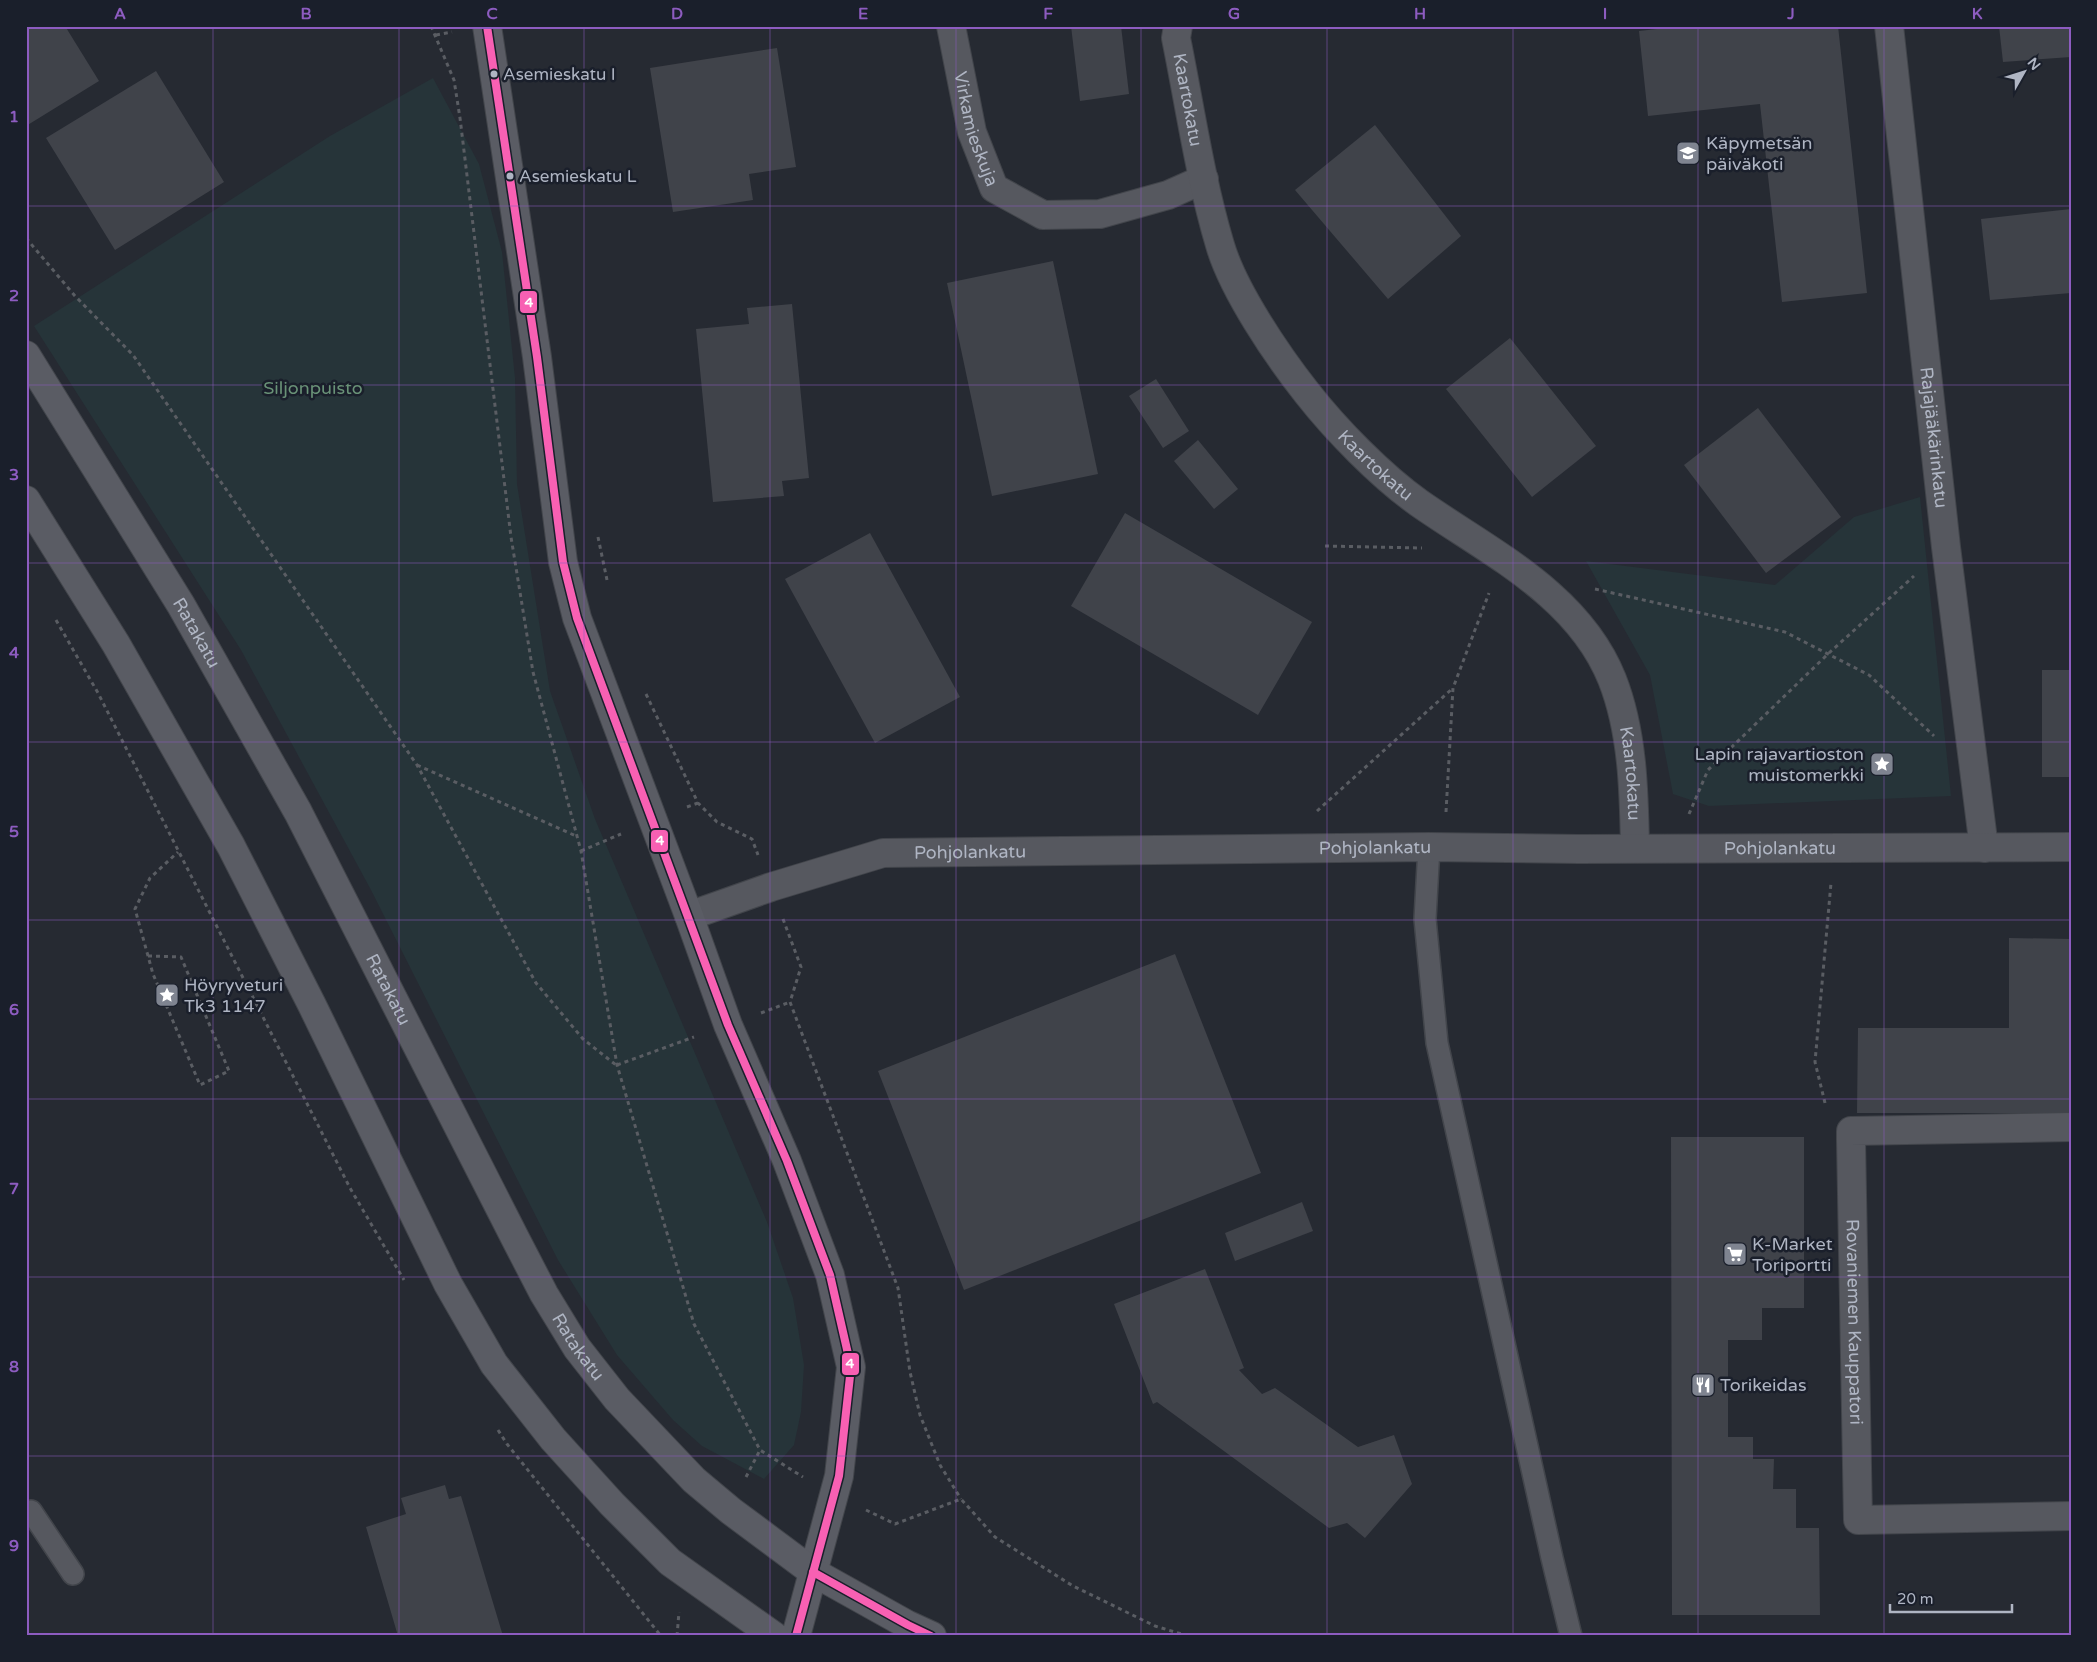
<svg xmlns="http://www.w3.org/2000/svg" width="2097" height="1662" font-family="'Varela Round',sans-serif">
  <rect width="100%" height="100%" fill="#262a32"/>
  <g fill="#263439">
    <polygon points="433,78 479,164 502,252 515,378 517,484 550,691 595,819 767,1222 793,1298 804,1365 801,1412 794,1445 764,1479 702,1446 673,1420 617,1355 558,1260 371,890 241,650 34,326 330,136"/>
    <polygon points="1920,497 1951,796 1709,806 1673,794 1650,675 1586,561 1775,585 1854,517"/>
  </g>
  <g fill="#40434a">
    <polygon points="26,26 65,26 99,81 26,126"/>
    <polygon points="1071,26 1121,26 1129,94 1080,101"/>
    <polygon points="1683,26 1838,26 1867,293 1782,302 1760,104 1648,116 1639,31"/>
    <polygon points="1999,26 2071,26 2071,57 2003,62"/>
    <polygon points="777,48 796,167 749,174 753,200 673,212 650,68"/>
    <polygon points="156,71 224,182 115,250 46,138"/>
    <polygon points="1375,125 1461,236 1388,299 1295,190"/>
    <polygon points="2071,209 2071,293 1990,300 1981,219"/>
    <polygon points="1053,261 1098,474 992,496 947,283"/>
    <polygon points="792,304 809,478 782,481 784,496 713,502 696,329 749,324 747,308"/>
    <polygon points="1510,338 1596,446 1532,497 1446,389"/>
    <polygon points="1156,379 1189,431 1163,448 1129,396"/>
    <polygon points="1758,408 1841,517 1766,573 1684,465"/>
    <polygon points="1198,440 1238,489 1214,509 1174,461"/>
    <polygon points="1125,513 1312,622 1258,715 1071,606"/>
    <polygon points="870,533 960,697 875,743 785,579"/>
    <rect x="2042" y="670" width="29" height="107"/>
    <polygon points="2009,938 2071,939 2071,1113 1857,1113 1858,1028 2009,1028"/>
    <polygon points="1175,954 1261,1173 964,1290 878,1071"/>
    <polygon points="1671,1137 1804,1137 1804,1308 1762,1308 1762,1340 1728,1340 1728,1437 1753,1437 1753,1459 1774,1459 1773,1489 1796,1489 1796,1528 1819,1528 1820,1615 1672,1615"/>
    <polygon points="1302,1202 1313,1231 1235,1261 1225,1233"/>
    <polygon points="1205,1269 1244,1368 1239,1370 1262,1394 1275,1388 1358,1447 1394,1435 1412,1484 1365,1538 1347,1523 1329,1528 1157,1402 1153,1404 1114,1304"/>
    <polygon points="445,1485 449,1499 461,1496 503,1636 398,1636 366,1527 406,1514 401,1498"/>
  </g>
  <g fill="none" stroke-linecap="round" stroke-linejoin="round">
    <g stroke="#42454b" stroke-width="24">
      <g id="lane">
        <polyline points="1429,847 1425,919 1437,1043 1552,1558 1571,1636"/>
        <polyline points="31,1511 73,1574"/>
      </g>
    </g>
    <g stroke="#42454b" stroke-width="30">
      <g id="street">
        <path id="s1" d="M951,26l21,106 22,56 49,27 57,-1 68,-19 36,-16"/>
        <path id="s2" d="M1178,26l-2,12c14,69 24,140 44,207 13,45 57,110 87,148 29,37 74,83 112,110 70,49 159,91 193,176 21,53 22,114 23,169"/>
        <path id="s3" d="M1889,26l57,521 38,301"/>
        <path id="s4" d="M689,916l82,-29 112,-34 546,-6 150,2 492,-2"/>
        <path id="s5" d="M2071,1127l-220,4v9l7,380 213,-4"/>
      </g>
    </g>
    <g stroke="#42454b" stroke-width="30">
      <g id="secondary">
        <polyline points="487,26 537,357 563,562 577,618 689,916 728,1025 787,1161 830,1275 851,1367 839,1476 796,1636"/>
        <path id="s6" d="M26,355l155,250 117,207 217,426 29,56 33,54 40,51 77,81 37,31 82,61 95,53 24,11"/>
        <polyline points="26,500 116,644 231,846 312,1005 448,1284 494,1364 553,1439 612,1504 670,1562 774,1636"/>
      </g>
    </g>
    <g stroke="#5a5d63" stroke-width="3" stroke-dasharray="4 4" stroke-linecap="butt">
      <polyline points="431,26 454,80 460,118 511,537 533,672 581,851 617,1065 694,1324 760,1450 803,1477"/>
      <polyline points="436,35 452,32"/>
      <polyline points="26,238 75,296 133,355 417,765 536,983 583,1039 616,1065"/>
      <polyline points="598,537 607,580"/>
      <polyline points="1325,546 1422,548"/>
      <polyline points="1595,589 1785,632 1869,675 1934,736"/>
      <polyline points="56,620 98,693 350,1188 404,1280"/>
      <polyline points="646,694 698,803 717,822 752,839 758,855"/>
      <polyline points="417,765 576,836"/>
      <polyline points="687,807 698,803"/>
      <polyline points="1317,811 1453,688"/>
      <polyline points="1446,812 1453,688 1489,593"/>
      <polyline points="1689,814 1708,770 1829,653 1914,576"/>
      <polyline points="581,851 621,834"/>
      <polyline points="783,919 801,967 790,1002 898,1288 910,1372 920,1415 940,1465 961,1499"/>
      <polyline points="148,956 181,957 229,1071 200,1085 153,974 135,909 150,878 178,852"/>
      <polyline points="761,1013 790,1002"/>
      <polyline points="617,1065 694,1037"/>
      <polyline points="1825,1103 1815,1062 1831,883"/>
      <polyline points="498,1430 507,1444 661,1636"/>
      <polyline points="746,1477 760,1450"/>
      <polyline points="866,1510 895,1524 961,1499 995,1537 1073,1586 1155,1626 1188,1636"/>
      <polyline points="677,1636 679,1612"/>
    </g>
    <use href="#lane" stroke="#56585f" stroke-width="21"/>
    <use href="#street" stroke="#56585f" stroke-width="28"/>
    <use href="#secondary" stroke="#5a5c64" stroke-width="28"/>
    <g stroke="#1a1f2b" stroke-width="11">
      <g id="bus-1">
        <polyline points="487,26 537,357 563,562 577,618 728,1025 787,1161 830,1275 851,1367 839,1476 796,1636"/>
        <polyline points="813,1572 908,1625 931,1636"/>
      </g>
    </g>
    <use href="#bus-1" stroke="#f860b3" stroke-width="8"/>
  </g>
  <path fill="none" stroke="#8d5cc0" stroke-width="1" stroke-opacity="0.55" d="M213,26v1610M399,26v1610M584,26v1610M770,26v1610M956,26v1610M1141,26v1610M1327,26v1610M1513,26v1610M1698,26v1610M1884,26v1610M26,206h2045M26,385h2045M26,563h2045M26,742h2045M26,920h2045M26,1099h2045M26,1277h2045M26,1456h2045"/>
  <defs>
    <g id="school-square" transform="scale(1.25)"><rect x="-9" y="-9" width="18" height="18" rx="4" fill="#7f8490" stroke="#1a1f2b"/><path d="M0-5L7-2L0 1L-7-2ZM-4 1L0 2.5L4 1V4Q0 6-4 4Z" fill="#fff"/></g>
    <g id="sight-square" transform="scale(1.25)"><rect x="-9" y="-9" width="18" height="18" rx="4" fill="#7f8490" stroke="#1a1f2b"/><path d="M0-6L1.8-2.2L6-1.7L2.9 1.2L3.7 5.4L0 3.3L-3.7 5.4L-2.9 1.2L-6-1.7L-1.8-2.2Z" fill="#fff"/></g>
    <g id="supermarket-square" transform="scale(1.25)"><rect x="-9" y="-9" width="18" height="18" rx="4" fill="#7f8490" stroke="#1a1f2b"/><path d="M-6-5.5h2.5l.6 2H6L4.5 2H-2.5L-4.4-4H-6ZM-1.5 3.2a1.3 1.3 0 1 0 .1 0ZM3 3.2a1.3 1.3 0 1 0 .1 0Z" fill="#fff"/></g>
    <g id="restaurant-square" transform="scale(1.25)"><rect x="-9" y="-9" width="18" height="18" rx="4" fill="#7f8490" stroke="#1a1f2b"/><path d="M-5-6h1v4h1v-4h1v4h1v-4h1v5L-1.5 .5V6h-2V.5L-5-1ZM5-6V6H3V1.5H1.5Q1.5-4 5-6Z" fill="#fff"/></g>
  </defs>
  <g fill-rule="evenodd">
    <use href="#school-square" x="1688" y="153"/>
    <use href="#sight-square" x="1882" y="764"/>
    <use href="#sight-square" x="167" y="995"/>
    <use href="#supermarket-square" x="1735" y="1254"/>
    <use href="#restaurant-square" x="1703" y="1385"/>
  </g>
  <g fill="#afb5c3" stroke="#1a1f2b" stroke-width="2">
    <circle cx="494" cy="74" r="4.5"/>
    <circle cx="510" cy="176" r="4.5"/>
  </g>
  <g text-anchor="middle" dominant-baseline="central" stroke-width="5" stroke-linejoin="round" paint-order="stroke">
    <g font-size="17" fill="#afb5c3" stroke="#1a1f2b" text-anchor="start">
      <text x="503" y="74">Asemieskatu I</text>
      <text x="519" y="176">Asemieskatu L</text>
    </g>
    <g font-size="18" fill="#afb5c3" stroke="#1a1f2b">
      <text stroke="none"><textPath href="#s2" startOffset="75">Kaartokatu</textPath></text>
      <text stroke="none"><textPath href="#s1" startOffset="106">Virkamieskuja</textPath></text>
      <text stroke="none"><textPath href="#s3" startOffset="414">Rajajääkärinkatu</textPath></text>
      <text stroke="none"><textPath href="#s2" startOffset="496">Kaartokatu</textPath></text>
      <text stroke="none"><textPath href="#s6" startOffset="326">Ratakatu</textPath></text>
      <text stroke="none"><textPath href="#s2" startOffset="916">Kaartokatu</textPath></text>
      <text stroke="none"><textPath href="#s4" startOffset="696">Pohjolankatu</textPath></text>
      <text stroke="none"><textPath href="#s4" startOffset="1101">Pohjolankatu</textPath></text>
      <text stroke="none"><textPath href="#s4" startOffset="291">Pohjolankatu</textPath></text>
      <text stroke="none"><textPath href="#s6" startOffset="731">Ratakatu</textPath></text>
      <text stroke="none"><textPath href="#s5" startOffset="411">Rovaniemen Kauppatori</textPath></text>
      <text stroke="none"><textPath href="#s6" startOffset="1136">Ratakatu</textPath></text>
    </g>
    <g font-size="18" fill="#afb5c3" stroke="#1a1f2b" text-anchor="start">
      <text x="1706" y="143">Käpymetsän<tspan x="1706" dy="21">päiväkoti</tspan></text>
      <text x="1864" y="754" text-anchor="end">Lapin rajavartioston<tspan x="1864" dy="21">muistomerkki</tspan></text>
      <text x="184" y="985">Höyryveturi<tspan x="184" dy="21">Tk3 1147</tspan></text>
      <text x="1752" y="1244">K-Market<tspan x="1752" dy="21">Toriportti</tspan></text>
      <text x="1720" y="1385">Torikeidas</text>
    </g>
    <g font-size="18" fill="#699277" stroke="#1a1f2b">
      <text x="313" y="388">Siljonpuisto</text>
    </g>
  </g>
  <g stroke="#1a1f2b" stroke-width="2">
    <rect x="519" y="290" width="19" height="24" rx="5" fill="#f860b3"/>
    <rect x="650" y="829" width="19" height="24" rx="5" fill="#f860b3"/>
    <rect x="841" y="1352" width="19" height="24" rx="5" fill="#f860b3"/>
  </g>
  <g font-size="14" text-anchor="middle" font-weight="bold" fill="#fff">
    <text x="529" y="307">4</text>
    <text x="660" y="845">4</text>
    <text x="850" y="1368">4</text>
  </g>
  <rect width="2097" height="1662" fill="none" stroke="#1a1f2b" stroke-width="55"/>
  <g transform="translate(2024 72) rotate(51)" stroke="#1a1f2b" stroke-width="4" paint-order="stroke">
  <path d="M0-4L9 19L0 12L-9 19Z" fill="#afb5c3"/>
  <text y="-8" font-size="14" font-weight="bold" text-anchor="middle" fill="#afb5c3">N</text>
  </g>
  <path d="M1890 1604v8h122v-8" fill="none" stroke="#afb5c3" stroke-width="2.5"/>
  <text x="1897" y="1604" font-size="15" fill="#afb5c3" stroke="#1a1f2b" stroke-width="4" paint-order="stroke">20 m</text>
  <rect x="28" y="28" width="2042" height="1606" fill="none" stroke="#8d5cc0" stroke-width="2"/>
  <g font-size="16" text-anchor="middle" font-weight="bold" fill="#8d5cc0">
    <text x="120" y="19">A</text>
    <text x="306" y="19">B</text>
    <text x="492" y="19">C</text>
    <text x="677" y="19">D</text>
    <text x="863" y="19">E</text>
    <text x="1048" y="19">F</text>
    <text x="1234" y="19">G</text>
    <text x="1420" y="19">H</text>
    <text x="1605" y="19">I</text>
    <text x="1791" y="19">J</text>
    <text x="1977" y="19">K</text>
    <text x="14" y="122">1</text>
    <text x="14" y="301">2</text>
    <text x="14" y="480">3</text>
    <text x="14" y="658">4</text>
    <text x="14" y="837">5</text>
    <text x="14" y="1015">6</text>
    <text x="14" y="1194">7</text>
    <text x="14" y="1372">8</text>
    <text x="14" y="1551">9</text>
  </g>
</svg>
